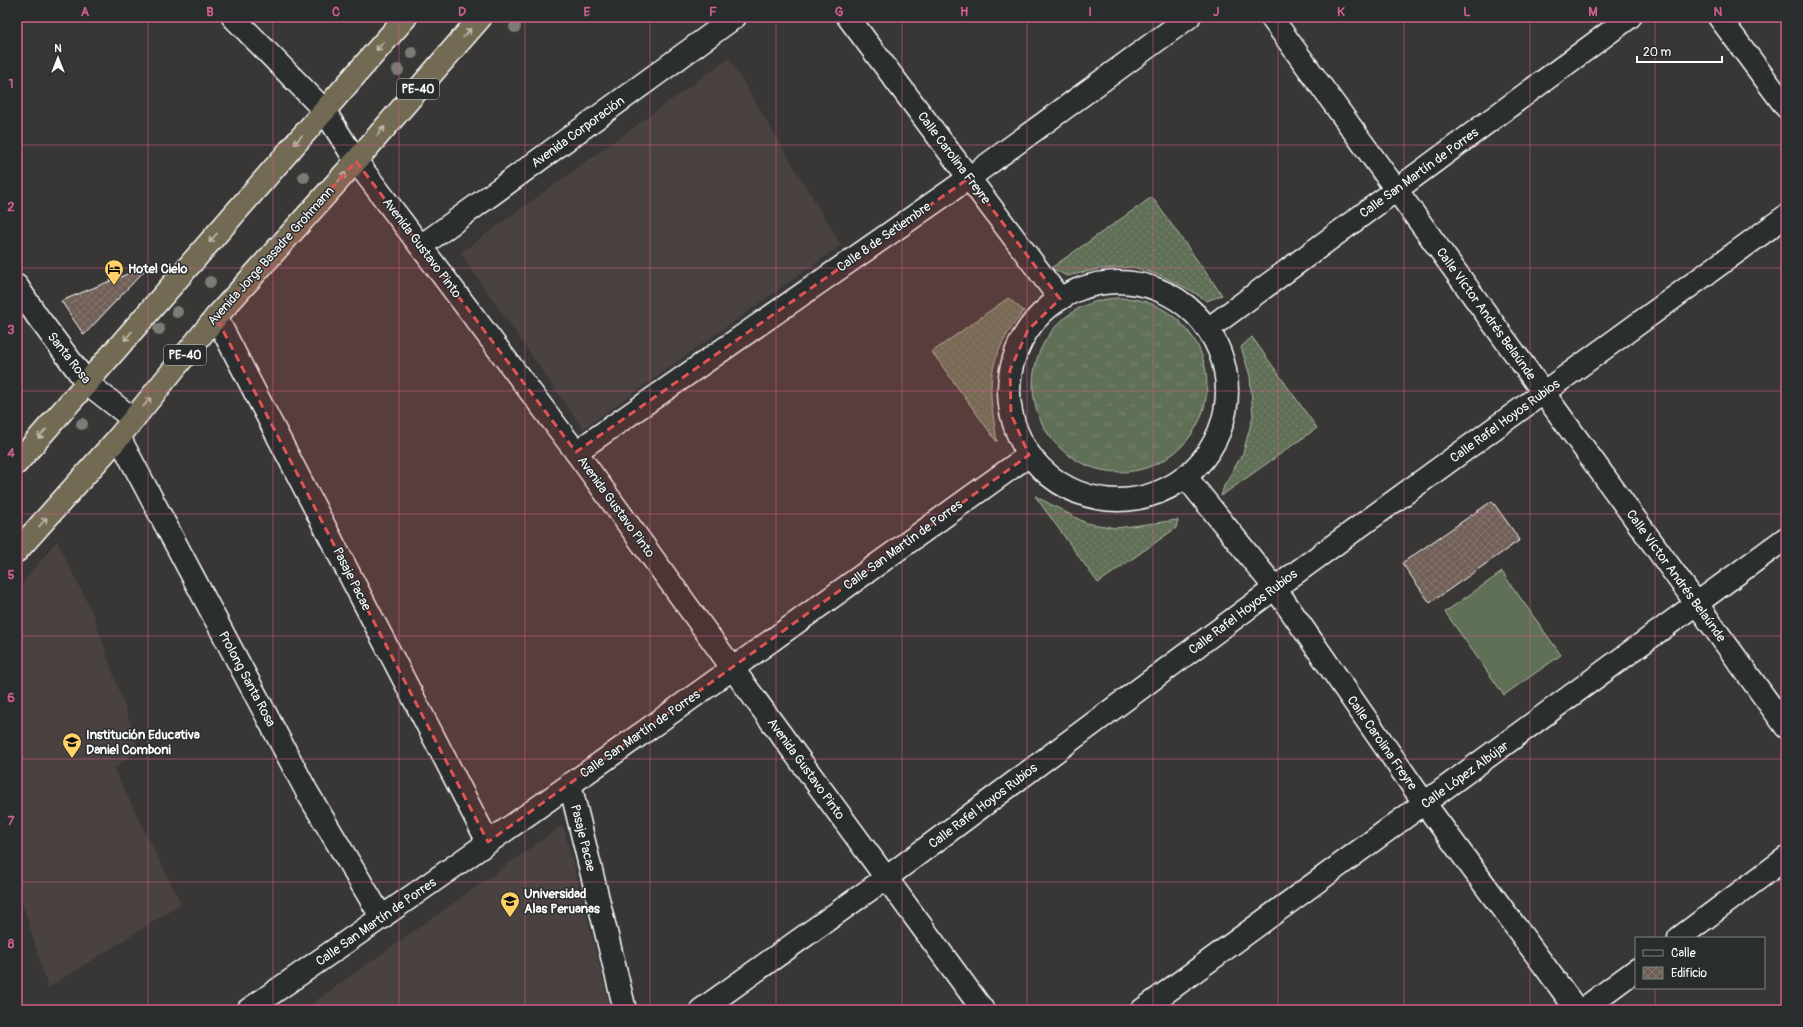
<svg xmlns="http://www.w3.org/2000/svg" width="1803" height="1027" font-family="Pangolin,sans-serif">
  <defs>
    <pattern id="grass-dots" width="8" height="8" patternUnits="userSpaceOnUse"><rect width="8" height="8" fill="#616f56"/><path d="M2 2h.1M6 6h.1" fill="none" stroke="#79856f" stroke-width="1.8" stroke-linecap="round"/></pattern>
    <pattern id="park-tufts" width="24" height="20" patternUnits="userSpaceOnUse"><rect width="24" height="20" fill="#616f56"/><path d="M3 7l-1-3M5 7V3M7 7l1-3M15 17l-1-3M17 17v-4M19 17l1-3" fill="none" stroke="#79856f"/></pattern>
    <pattern id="building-cross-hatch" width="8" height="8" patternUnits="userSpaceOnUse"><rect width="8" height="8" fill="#6f5f56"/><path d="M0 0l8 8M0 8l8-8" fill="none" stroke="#85776f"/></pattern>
  </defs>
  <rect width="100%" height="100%" fill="#383736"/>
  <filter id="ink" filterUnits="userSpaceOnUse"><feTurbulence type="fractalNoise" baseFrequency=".025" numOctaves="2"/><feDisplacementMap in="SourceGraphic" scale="8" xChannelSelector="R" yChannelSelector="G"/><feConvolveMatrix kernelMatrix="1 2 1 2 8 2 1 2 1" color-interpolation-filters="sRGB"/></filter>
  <g filter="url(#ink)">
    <g fill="#484340">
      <polygon points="729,58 841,245 583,429 460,253"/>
      <polygon points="57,541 93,614 139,749 114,769 181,904 48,988 17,884 17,589"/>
      <polygon points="563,825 611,1010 303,1010"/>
    </g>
    <g fill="url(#grass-dots)" stroke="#b0b7aa">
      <polygon points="1152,197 1222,295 1207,301 1190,290 1162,276 1133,267 1099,269 1067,276 1051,268"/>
      <path d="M1008,298l16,13c-18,22 -32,46 -33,75 -1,18 4,38 6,56l-65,-90z"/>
      <polygon points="1252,337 1317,428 1221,496 1224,486 1243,453 1253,416 1250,376 1241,347"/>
      <polygon points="1035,496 1086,523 1116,528 1178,520 1176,528 1098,583"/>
    </g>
    <circle fill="url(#park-tufts)" stroke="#b0b7aa" cx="1120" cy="385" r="87"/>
    <polygon fill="#616f56" stroke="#b0b7aa" points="1502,572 1561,655 1504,695 1445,612"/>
    <g fill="url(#building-cross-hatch)" stroke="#fff">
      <polygon points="142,268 144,271 84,335 61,301"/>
      <polygon points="1492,501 1520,540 1430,603 1402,563"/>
    </g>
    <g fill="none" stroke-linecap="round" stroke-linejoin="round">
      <g stroke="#fff" stroke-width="25">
        <g id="street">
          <polyline points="848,17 1060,299"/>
          <polyline points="1271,17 1786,727"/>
          <polyline points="1719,17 1786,107"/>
          <polyline points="421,246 735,17"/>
          <circle cx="1118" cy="391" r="109"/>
          <polyline points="17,286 37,316 87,383 133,419"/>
          <polyline points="216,317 488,842"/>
          <polyline points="1208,329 1630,17"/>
          <polyline points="119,437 307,792 382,918"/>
          <polyline points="576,452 969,178 1189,17"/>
          <polyline points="1186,477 1275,588 1425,804 1577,1010"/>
          <polyline points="570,784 625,1010"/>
          <polyline points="1679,938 1786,858"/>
          <path d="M248,1010c263,-181 522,-368 781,-555"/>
          <polyline points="701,1010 886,878 1275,588 1786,216"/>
          <polyline points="1142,1010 1786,538"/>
          <polyline points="1582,1010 1636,970"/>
        </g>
      </g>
      <g stroke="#fff" stroke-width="25">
        <polyline id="secondary" points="233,17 324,110 356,161 576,452 733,669 983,1010"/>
      </g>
      <g stroke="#fff" stroke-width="25">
        <g id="highway">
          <polyline points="17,463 406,17"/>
          <polyline points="17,551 119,437 216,317 356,161 481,17"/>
        </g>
      </g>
      <use href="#street" stroke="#2a2d2e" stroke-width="22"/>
      <use href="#secondary" stroke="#2a2d2e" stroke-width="22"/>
      <use href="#highway" stroke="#736b52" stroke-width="22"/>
    </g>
    <g fill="#7a7d76">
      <circle cx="515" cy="27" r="6"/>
      <circle cx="412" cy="53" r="6"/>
      <circle cx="398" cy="70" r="6"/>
      <circle cx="304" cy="177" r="6"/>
      <circle cx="210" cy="282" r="6"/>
      <circle cx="177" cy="312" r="6"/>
      <circle cx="159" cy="329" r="6"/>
      <circle cx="82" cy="424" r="6"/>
    </g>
    <defs><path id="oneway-shaft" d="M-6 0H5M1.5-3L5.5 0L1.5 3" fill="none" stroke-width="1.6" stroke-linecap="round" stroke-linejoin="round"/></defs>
    <g stroke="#c0bcb1">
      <use href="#oneway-shaft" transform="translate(467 33) rotate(-49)"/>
      <use href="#oneway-shaft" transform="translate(380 46) rotate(131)"/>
      <use href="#oneway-shaft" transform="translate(381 131) rotate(-49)"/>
      <use href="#oneway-shaft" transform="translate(298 140) rotate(131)"/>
      <use href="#oneway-shaft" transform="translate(342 177) rotate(-48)"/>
      <use href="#oneway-shaft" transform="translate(213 238) rotate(131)"/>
      <use href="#oneway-shaft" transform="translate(128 336) rotate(131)"/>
      <use href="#oneway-shaft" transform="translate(147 402) rotate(-51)"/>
      <use href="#oneway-shaft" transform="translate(42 434) rotate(131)"/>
      <use href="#oneway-shaft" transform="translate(43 522) rotate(-48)"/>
    </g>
  </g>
  <path fill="#de5353" fill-opacity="0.2" stroke="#de5353" stroke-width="3" stroke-dasharray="8 5" stroke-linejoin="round" d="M356,161l220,291 393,-274 91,121 -32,31 -18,40 1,44 18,41 -541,387 -272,-525z"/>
  <path fill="none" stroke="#d45d8c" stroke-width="1" stroke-opacity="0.55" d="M148,17v993M273,17v993M399,17v993M525,17v993M650,17v993M776,17v993M902,17v993M1027,17v993M1153,17v993M1278,17v993M1404,17v993M1530,17v993M1655,17v921M17,145h1769M17,268h1769M17,391h1769M17,514h1769M17,636h1769M17,759h1769M17,882h1769M1655,988v22"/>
  <defs>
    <g id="hotel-pin" transform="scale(1)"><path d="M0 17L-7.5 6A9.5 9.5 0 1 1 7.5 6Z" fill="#ffd166" stroke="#2a2d2e"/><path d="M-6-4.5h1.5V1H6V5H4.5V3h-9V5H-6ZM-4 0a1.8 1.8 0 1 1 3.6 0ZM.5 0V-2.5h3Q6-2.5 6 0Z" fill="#111"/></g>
    <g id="school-pin" transform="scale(1)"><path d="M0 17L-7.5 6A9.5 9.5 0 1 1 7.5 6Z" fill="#ffd166" stroke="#2a2d2e"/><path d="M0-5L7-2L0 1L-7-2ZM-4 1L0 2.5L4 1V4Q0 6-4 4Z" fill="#111"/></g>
    <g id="university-pin" transform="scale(1)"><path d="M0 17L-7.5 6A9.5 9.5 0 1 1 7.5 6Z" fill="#ffd166" stroke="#2a2d2e"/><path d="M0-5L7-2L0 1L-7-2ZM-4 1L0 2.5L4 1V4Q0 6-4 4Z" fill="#111"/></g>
  </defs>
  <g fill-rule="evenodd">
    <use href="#hotel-pin" x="114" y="269"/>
    <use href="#school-pin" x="72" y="742"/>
    <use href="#university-pin" x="510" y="901"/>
  </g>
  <g text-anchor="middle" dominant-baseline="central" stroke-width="3" stroke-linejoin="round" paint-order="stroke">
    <g fill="#2a2d2e" stroke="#bfc0c0" stroke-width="1">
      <rect x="397" y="79" width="42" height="20" rx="3"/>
      <rect x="164" y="345" width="42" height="20" rx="3"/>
    </g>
    <g font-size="12" font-weight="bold" fill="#fff">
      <text x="418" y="89">PE-40</text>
      <text x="185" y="355">PE-40</text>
    </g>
    <g font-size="13" fill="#fff" stroke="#2a2d2e">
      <text transform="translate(578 132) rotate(-36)">Avenida Corporación</text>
      <text transform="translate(954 158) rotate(53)">Calle Carolina Freyre</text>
      <text transform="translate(1419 173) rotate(-36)">Calle San Martín de Porres</text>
      <text transform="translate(884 237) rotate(-35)">Calle 8 de Setiembre</text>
      <text transform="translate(422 248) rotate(53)">Avenida Gustavo Pinto</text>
      <text transform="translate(271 256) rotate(-48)">Avenida Jorge Basadre Grohmann</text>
      <text transform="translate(1486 314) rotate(54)">Calle Víctor Andrés Belaúnde</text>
      <text transform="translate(69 358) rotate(52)">Santa Rosa</text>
      <text transform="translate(1505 421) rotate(-36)">Calle Rafel Hoyos Rubios</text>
      <text transform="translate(616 507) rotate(54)">Avenida Gustavo Pinto</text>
      <text transform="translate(903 545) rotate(-36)">Calle San Martín de Porres</text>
      <text transform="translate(1676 576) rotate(54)">Calle Víctor Andrés Belaúnde</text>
      <text transform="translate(352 579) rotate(63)">Pasaje Pacae</text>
      <text transform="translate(1243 612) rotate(-37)">Calle Rafel Hoyos Rubios</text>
      <text transform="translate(247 679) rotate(62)">Prolong Santa Rosa</text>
      <text transform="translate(640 734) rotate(-35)">Calle San Martín de Porres</text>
      <text transform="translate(1382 743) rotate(55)">Calle Carolina Freyre</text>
      <text transform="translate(806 769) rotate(54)">Avenida Gustavo Pinto</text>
      <text transform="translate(1465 775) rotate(-36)">Calle López Albújar</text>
      <text transform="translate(983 806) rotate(-37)">Calle Rafel Hoyos Rubios</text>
      <text transform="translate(583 838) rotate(76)">Pasaje Pacae</text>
      <text transform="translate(376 922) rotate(-35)">Calle San Martín de Porres</text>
    </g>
    <g font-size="13" font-weight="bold" fill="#fff" stroke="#2a2d2e" text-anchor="start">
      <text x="128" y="269">Hotel Cielo</text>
      <text x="86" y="735">Institución Educativa<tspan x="86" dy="15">Daniel Comboni</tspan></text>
      <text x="524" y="894">Universidad<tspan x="524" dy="15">Alas Peruanas</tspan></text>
    </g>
  </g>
  <rect width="1803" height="1027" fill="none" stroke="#2a2d2e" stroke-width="44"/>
  <rect x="1635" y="937" width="130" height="52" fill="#2a2d2e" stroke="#7f8182"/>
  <rect x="1643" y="950" width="20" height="6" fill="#2a2d2e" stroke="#7f8182"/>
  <text x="1671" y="957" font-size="12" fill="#ffffff">Calle</text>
  <rect x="1643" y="967" width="20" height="12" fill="url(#building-cross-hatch)" stroke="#7f8182"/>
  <text x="1671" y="977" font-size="12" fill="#ffffff">Edificio</text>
  <g transform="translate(58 58)" stroke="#2a2d2e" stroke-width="3" paint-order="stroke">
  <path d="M0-3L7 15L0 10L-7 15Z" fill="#ffffff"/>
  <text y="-6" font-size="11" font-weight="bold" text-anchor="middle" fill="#ffffff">N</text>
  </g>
  <path d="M1637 56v6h85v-6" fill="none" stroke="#ffffff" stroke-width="2"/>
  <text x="1643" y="56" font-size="12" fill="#ffffff" stroke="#2a2d2e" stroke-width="3" paint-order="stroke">20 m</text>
  <rect x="22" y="22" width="1759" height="983" fill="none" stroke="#d45d8c" stroke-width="1.5"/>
  <g font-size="13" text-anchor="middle" font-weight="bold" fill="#d45d8c">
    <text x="85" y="16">A</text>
    <text x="210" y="16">B</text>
    <text x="336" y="16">C</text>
    <text x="462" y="16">D</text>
    <text x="587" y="16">E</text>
    <text x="713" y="16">F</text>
    <text x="839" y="16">G</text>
    <text x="964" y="16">H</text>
    <text x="1090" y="16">I</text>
    <text x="1216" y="16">J</text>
    <text x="1341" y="16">K</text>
    <text x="1467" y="16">L</text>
    <text x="1593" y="16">M</text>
    <text x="1718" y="16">N</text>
    <text x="11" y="88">1</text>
    <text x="11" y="211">2</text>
    <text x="11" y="334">3</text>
    <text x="11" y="457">4</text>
    <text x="11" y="579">5</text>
    <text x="11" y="702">6</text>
    <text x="11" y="825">7</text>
    <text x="11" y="948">8</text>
  </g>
</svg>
